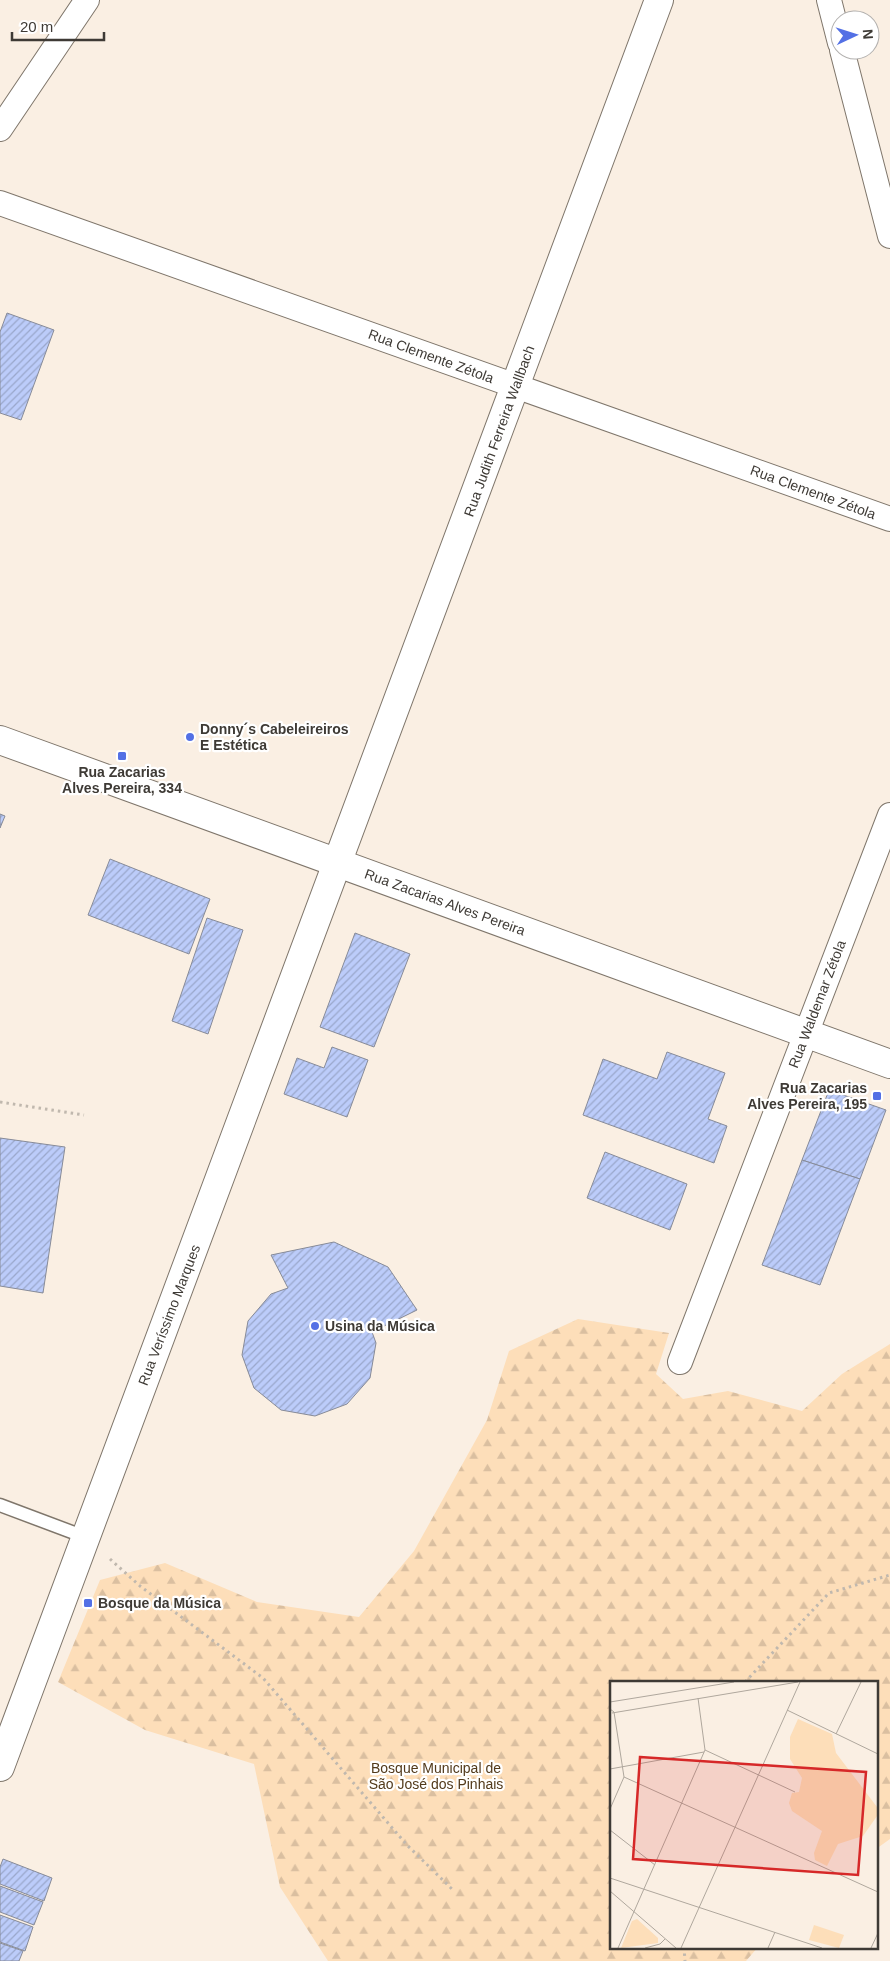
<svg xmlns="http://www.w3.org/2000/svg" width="890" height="1961" font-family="Helvetica,sans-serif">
  <defs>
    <pattern id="forest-firs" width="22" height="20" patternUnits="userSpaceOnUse" patternTransform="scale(1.25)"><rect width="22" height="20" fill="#fddeb9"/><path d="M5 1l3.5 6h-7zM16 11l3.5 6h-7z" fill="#dabfa0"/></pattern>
    <pattern id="building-hatch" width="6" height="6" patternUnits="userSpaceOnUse" patternTransform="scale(1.25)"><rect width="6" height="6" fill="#bcccfa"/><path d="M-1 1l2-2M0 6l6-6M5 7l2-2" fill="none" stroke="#9aa7cb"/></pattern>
  </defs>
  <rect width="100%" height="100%" fill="#faefe3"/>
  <polygon fill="url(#forest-firs)" points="578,1319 669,1333 656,1374 683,1399 728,1391 802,1411 842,1374 890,1344 890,1839 876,1849 876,1682 611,1682 611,1947 758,1947 746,1961 328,1961 280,1887 254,1764 145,1730 58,1682 100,1580 165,1563 257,1602 359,1617 414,1551 487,1420 509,1351"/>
  <g fill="url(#building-hatch)" stroke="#878b98">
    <polygon points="7,313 54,330 21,420 0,413 0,332"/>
    <polygon points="0,814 5,816 0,828"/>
    <polygon points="110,859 210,899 189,954 88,915"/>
    <polygon points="207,918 243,930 208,1034 172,1021"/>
    <polygon points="355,933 410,954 374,1047 320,1027"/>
    <polygon points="332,1047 368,1060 347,1117 284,1094 297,1058 324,1068"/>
    <polygon points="667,1052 725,1073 708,1119 727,1126 714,1163 583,1115 603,1059 657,1079"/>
    <polygon points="829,1090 886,1110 860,1179 802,1160"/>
    <polygon points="0,1138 65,1147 43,1293 0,1286"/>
    <polygon points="605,1152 687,1184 670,1230 587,1198"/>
    <polygon points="802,1160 860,1179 820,1285 762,1265"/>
    <polygon points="334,1242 388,1267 417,1310 372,1332 376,1343 370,1378 347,1404 315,1416 281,1410 254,1388 242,1355 248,1321 271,1294 288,1288 271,1255"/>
    <polygon points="3,1859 52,1878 44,1901 0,1884 0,1867"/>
    <polygon points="0,1886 43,1902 34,1925 0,1912"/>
    <polygon points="0,1915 33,1927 25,1951 0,1942"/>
    <polygon points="0,1943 23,1951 19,1961 0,1961"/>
  </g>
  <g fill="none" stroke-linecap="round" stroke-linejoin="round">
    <g stroke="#7f766b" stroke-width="15">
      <polyline id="service" points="0,1505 85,1537"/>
    </g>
    <g stroke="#7f766b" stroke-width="26">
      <g id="minor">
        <polyline points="829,0 840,43"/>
        <polyline points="842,50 890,236"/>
        <polyline points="0,129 87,0"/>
        <polyline points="0,203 890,519"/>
        <polyline points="680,1362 890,815"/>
      </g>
    </g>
    <g stroke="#7f766b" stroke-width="30">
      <g id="secondary">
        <polyline points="0,740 890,1064"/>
        <polyline points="0,1767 659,0"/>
      </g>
    </g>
    <g stroke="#c0b8ae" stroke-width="3" stroke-dasharray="2.5 4" stroke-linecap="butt">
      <polyline points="0,1102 84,1115"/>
      <polyline points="110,1559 140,1586 263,1678 407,1845 454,1891"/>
      <polyline points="745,1682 829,1593 890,1575"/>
      <polyline points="684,1947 685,1961"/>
    </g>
    <use href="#service" stroke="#fff" stroke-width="12"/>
    <use href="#minor" stroke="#fff" stroke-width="24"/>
    <use href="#secondary" stroke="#fff" stroke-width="28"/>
  </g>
  <g fill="#5370e5" stroke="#fff" stroke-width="2">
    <circle cx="190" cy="737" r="5"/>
    <rect x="117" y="751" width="10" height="10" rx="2.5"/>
    <rect x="872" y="1091" width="10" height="10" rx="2.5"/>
    <circle cx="315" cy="1326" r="5"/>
    <rect x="83" y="1598" width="10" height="10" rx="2.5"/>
  </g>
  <g text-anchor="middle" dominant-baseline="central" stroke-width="4.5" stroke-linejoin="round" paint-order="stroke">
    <g font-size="14" fill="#3e3a35" stroke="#fff">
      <text transform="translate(431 356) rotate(20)">Rua Clemente Zétola</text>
      <text transform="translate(499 431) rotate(-70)">Rua Judith Ferreira Wallbach</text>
      <text transform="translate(813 492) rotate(20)">Rua Clemente Zétola</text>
      <text transform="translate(445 902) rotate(20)">Rua Zacarias Alves Pereira</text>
      <text transform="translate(817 1004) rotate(-69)">Rua Waldemar Zétola</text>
      <text transform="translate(169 1315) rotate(-69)">Rua Veríssimo Marques</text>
    </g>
    <g font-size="14" font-weight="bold" fill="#3e3a35" stroke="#fff" text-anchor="start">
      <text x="200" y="729">Donny´s Cabeleireiros<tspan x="200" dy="16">E Estética</tspan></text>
      <text x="122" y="772" text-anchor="middle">Rua Zacarias<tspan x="122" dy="16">Alves Pereira, 334</tspan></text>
      <text x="867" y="1088" text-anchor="end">Rua Zacarias<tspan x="867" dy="16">Alves Pereira, 195</tspan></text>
      <text x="325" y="1326">Usina da Música</text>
      <text x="98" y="1603">Bosque da Música</text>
    </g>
    <g font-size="14" fill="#523a1b" stroke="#fff">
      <text x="436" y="1768">Bosque Municipal de<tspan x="436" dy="16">São José dos Pinhais</tspan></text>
    </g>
  </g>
  <g transform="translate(610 1681)">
    <rect width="268" height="268" fill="#faefe3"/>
    <path d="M204,244l30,10 -5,13 -30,-8z" fill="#fddeb9"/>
    <path d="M188,38l34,15 4,19 41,54v9l-14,20 -25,8 -11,22 -12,-6 -1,-7 8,-22 -30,-20 -3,-8 3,-10 7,-1 3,-14 -12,-19v-22z" fill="#fddeb9"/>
    <path d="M27,238l21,19v5l-37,5 11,-27z" fill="#fddeb9"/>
    <path fill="none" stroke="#afa79d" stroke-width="1" d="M0,21l124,-20M0,28l4,3 10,65 254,115M177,29l91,44M2,32l186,-31M226,53l25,-52M95,69l90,42M0,88l94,-17M0,128l14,-32M0,149l45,35M0,197l212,70M0,210l66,57M8,267l87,-198 -7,-52M35,267l15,-4 5,-5M71,267l119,-266M158,267l7,-16M261,267l7,-15"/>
    <path fill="#d62828" fill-opacity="0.15" stroke="#d62828" stroke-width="2.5" d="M30,76l226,15 -8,103 -225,-16z"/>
    <rect width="268" height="268" fill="none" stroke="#3e3a35" stroke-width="2.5"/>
  </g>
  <g transform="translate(855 35) rotate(86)"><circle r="24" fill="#ffffff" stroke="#b2b0ae"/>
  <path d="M0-4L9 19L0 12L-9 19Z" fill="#5370e5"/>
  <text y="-8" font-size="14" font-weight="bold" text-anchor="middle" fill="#3e3a35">N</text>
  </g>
  <path d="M12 32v8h92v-8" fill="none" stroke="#3e3a35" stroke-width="2.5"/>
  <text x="20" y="32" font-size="15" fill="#3e3a35" stroke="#ffffff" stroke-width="4" paint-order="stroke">20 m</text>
</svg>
